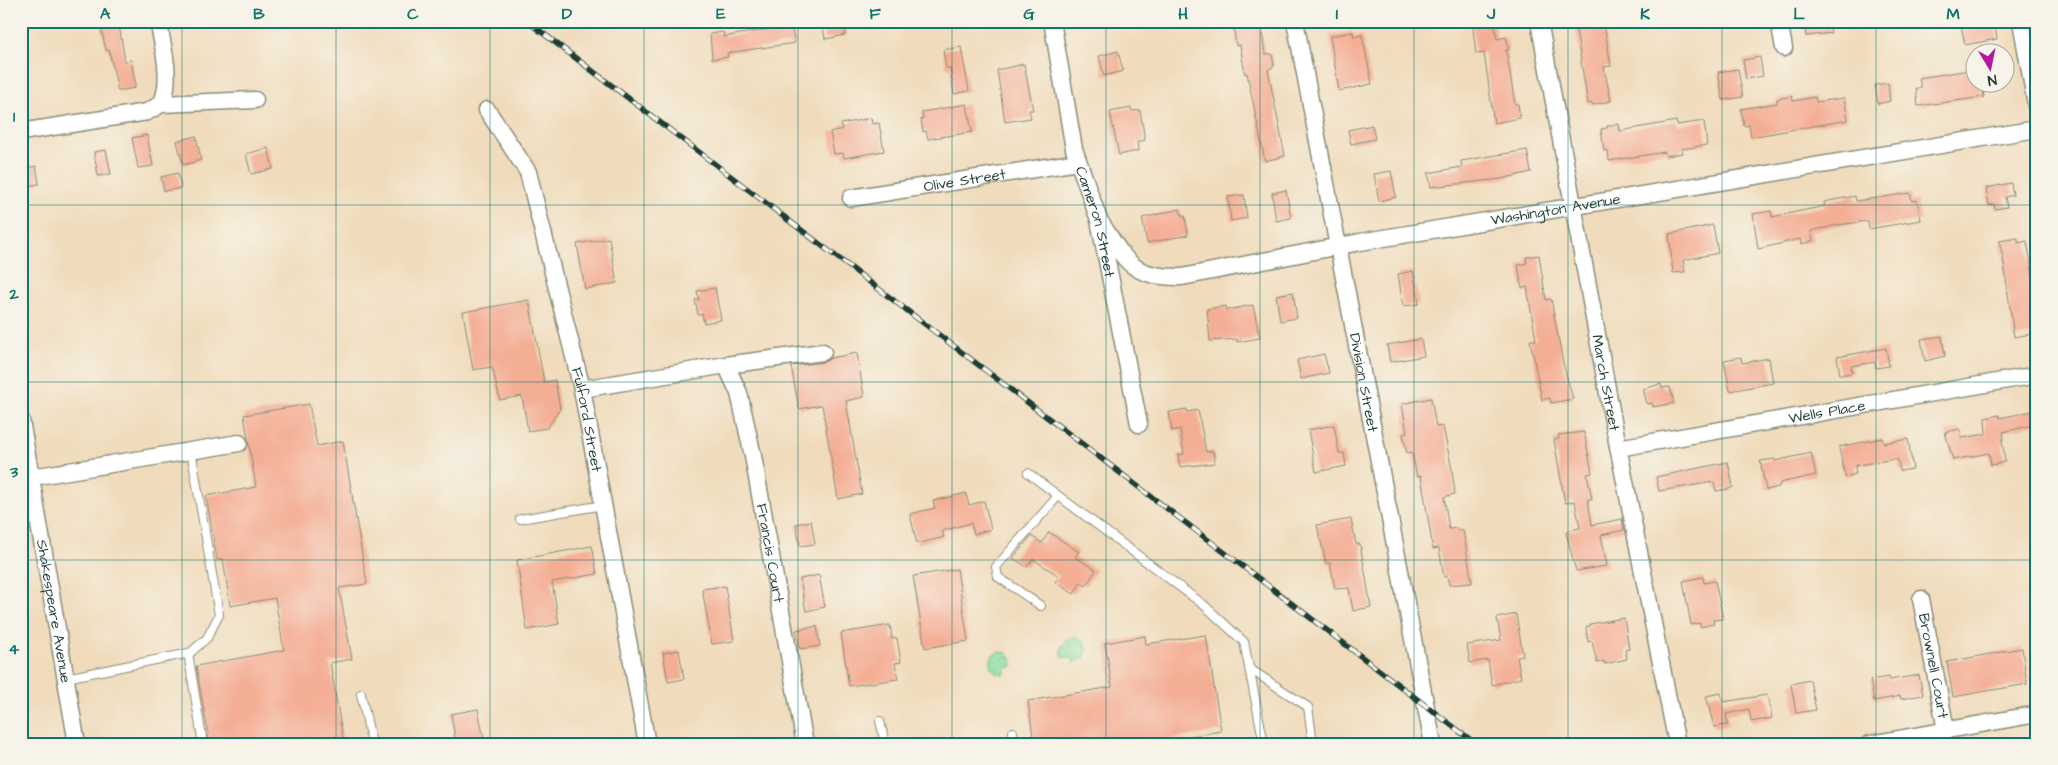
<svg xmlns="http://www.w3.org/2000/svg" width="2058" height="765" font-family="'Architects Daughter',sans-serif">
  <defs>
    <pattern id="park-crowns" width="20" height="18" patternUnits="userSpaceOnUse" patternTransform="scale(1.25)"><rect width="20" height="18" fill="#86dea2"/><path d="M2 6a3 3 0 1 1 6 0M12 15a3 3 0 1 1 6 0" fill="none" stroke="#73bf8c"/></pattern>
  </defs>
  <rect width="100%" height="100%" fill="#f7f3e8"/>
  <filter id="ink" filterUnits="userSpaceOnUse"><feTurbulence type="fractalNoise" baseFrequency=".02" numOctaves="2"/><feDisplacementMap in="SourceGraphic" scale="10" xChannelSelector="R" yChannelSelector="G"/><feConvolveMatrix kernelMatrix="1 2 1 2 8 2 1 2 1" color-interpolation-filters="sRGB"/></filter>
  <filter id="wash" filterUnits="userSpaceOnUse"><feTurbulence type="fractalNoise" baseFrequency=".0096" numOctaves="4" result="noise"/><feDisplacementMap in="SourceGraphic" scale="20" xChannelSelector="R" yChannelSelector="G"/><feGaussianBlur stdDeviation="1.12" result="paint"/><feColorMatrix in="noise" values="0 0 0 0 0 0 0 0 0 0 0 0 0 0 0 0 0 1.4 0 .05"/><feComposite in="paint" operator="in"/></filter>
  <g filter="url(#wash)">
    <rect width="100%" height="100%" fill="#f0dcbc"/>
    <g fill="url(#park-crowns)" stroke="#528e6b">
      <polygon points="1076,636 1084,641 1087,649 1084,658 1074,663 1072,658 1063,657 1061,649 1067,639"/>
      <polygon points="999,652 1007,653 1013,661 1013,666 1006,668 1005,674 996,673 990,666 992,656"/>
    </g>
    <g id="blocks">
      <g fill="#f4ae94">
        <polygon points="790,21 795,43 727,53 728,57 712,59 710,34 723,32 724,37 774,28 773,24"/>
        <polygon points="822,21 844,21 846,35 825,39"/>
        <polygon points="1472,21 1494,21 1497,39 1506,37 1509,50 1506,50 1515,104 1518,104 1520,118 1494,123 1484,53 1476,54"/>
        <polygon points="1804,21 1829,21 1831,33 1806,36"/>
        <polygon points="1983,21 1994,21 1997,39 1965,45 1961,25"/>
        <polygon points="1604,24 1611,66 1604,67 1611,101 1592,105 1592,103 1588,104 1576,30"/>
        <polygon points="119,25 125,61 131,60 135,82 135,88 118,91 109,50 106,50 101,28"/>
        <polygon points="1261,25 1265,54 1272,54 1274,66 1268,70 1285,156 1265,161 1247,73 1245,74 1240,45 1236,46 1234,28"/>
        <polygon points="1353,32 1354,37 1362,35 1372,84 1339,91 1330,36"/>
        <polygon points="961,47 969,91 954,94 950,68 946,68 943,50"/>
        <polygon points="1118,51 1123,71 1104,76 1099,56"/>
        <polygon points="1760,57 1763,76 1746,79 1743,60"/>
        <polygon points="1024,64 1033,110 1029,110 1031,118 1005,122 997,70"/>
        <polygon points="1738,69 1743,97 1723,100 1718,72"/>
        <polygon points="1976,69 1976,82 1982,82 1984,97 1918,106 1916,88 1921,88 1919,78"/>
        <polygon points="1888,83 1890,101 1878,104 1875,85"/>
        <polygon points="1792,96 1793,101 1815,97 1816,102 1844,98 1848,120 1751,137 1749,125 1744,126 1741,109 1777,103 1777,99"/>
        <polygon points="967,104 972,132 928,139 926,131 923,132 921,119 923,119 922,112"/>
        <polygon points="1131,108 1132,111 1140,110 1145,140 1137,142 1138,151 1119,155 1110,112"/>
        <polygon points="871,118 872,124 879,123 884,151 844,158 843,153 834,154 830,132 842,129 841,124"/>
        <polygon points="1676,121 1677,125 1704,121 1707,145 1681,149 1682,153 1666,156 1665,152 1609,161 1608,150 1604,151 1601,129 1607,128 1607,126 1619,124 1620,131"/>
        <polygon points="1372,125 1375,139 1351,144 1348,130"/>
        <polygon points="147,135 153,166 138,168 132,138"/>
        <polygon points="196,136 201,160 183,165 177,141"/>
        <polygon points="268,148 273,169 251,174 246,154"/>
        <polygon points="106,150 111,174 98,176 94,152"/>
        <polygon points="1527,150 1531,172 1501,179 1431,187 1428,173 1462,167 1461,161"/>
        <polygon points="36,166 39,184 21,187 21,169"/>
        <polygon points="1391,171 1396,197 1379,201 1374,174"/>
        <polygon points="178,173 181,188 164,191 161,177"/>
        <polygon points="2011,183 2013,195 2005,197 2007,207 1995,209 1994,204 1989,205 1986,188"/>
        <polygon points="1286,190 1291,218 1276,221 1272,193"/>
        <polygon points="1910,193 1912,201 1917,200 1921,220 1869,229 1868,221 1838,225 1811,231 1813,241 1801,244 1800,239 1758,249 1753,214 1771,211 1772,217 1825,206 1824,202 1839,199 1855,196 1856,201"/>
        <polygon points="1244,195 1247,218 1231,221 1228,197"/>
        <polygon points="1180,209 1182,216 1185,216 1188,235 1147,243 1142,218"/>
        <polygon points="1713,225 1718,253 1683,260 1685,272 1673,273 1669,234"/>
        <polygon points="609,238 617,283 585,289 577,244"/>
        <polygon points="2018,238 2018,243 2027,241 2037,300 2037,333 2014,337 2003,257 1999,241"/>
        <polygon points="1539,255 1546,300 1551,299 1563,363 1573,399 1551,403 1550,398 1542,400 1530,340 1536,340 1527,287 1522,288 1518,265 1527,263 1526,257"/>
        <polygon points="1413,271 1419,304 1403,306 1398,274"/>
        <polygon points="715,288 721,320 704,323 702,314 698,315 695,300 699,300 697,291"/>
        <polygon points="1293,292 1297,318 1280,321 1276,295"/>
        <polygon points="529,300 544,382 555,380 560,409 547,428 528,431 522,396 500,400 492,367 473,370 463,312"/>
        <polygon points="1253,305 1260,338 1237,342 1237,339 1210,341 1207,309 1226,306 1227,310"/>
        <polygon points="1942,336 1945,356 1925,361 1921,339"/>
        <polygon points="1421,339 1424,356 1390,362 1387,345"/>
        <polygon points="1886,348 1889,366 1876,368 1875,362 1851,366 1852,373 1840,375 1837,357"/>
        <polygon points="857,353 864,397 846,401 862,494 838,499 822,405 799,409 791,366 824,362 831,358"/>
        <polygon points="1324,354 1329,373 1301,379 1297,360"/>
        <polygon points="1741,357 1742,363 1769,358 1773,383 1730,391 1724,360"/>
        <polygon points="1661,384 1662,388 1670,387 1674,403 1653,407 1652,403 1647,404 1643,389"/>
        <polygon points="1431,398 1436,427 1443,426 1452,470 1455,494 1444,497 1449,529 1457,528 1458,531 1463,530 1472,583 1449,585 1447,576 1444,577 1439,548 1433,549 1421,476 1417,477 1412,452 1407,453 1403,434 1407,433 1402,404"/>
        <polygon points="309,404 317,446 343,441 367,584 339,588 352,659 330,663 344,744 210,744 196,666 284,650 275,598 230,606 223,559 217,560 206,496 256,487 244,415"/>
        <polygon points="1187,409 1187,412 1198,410 1206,452 1213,451 1215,463 1180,467 1178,455 1184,454 1180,429 1172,431 1169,412"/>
        <polygon points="2037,410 2037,424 2003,432 2004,439 2002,440 2005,462 1991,465 1989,453 1953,460 1945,432 1960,429 1962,438 1986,434 1985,418 1999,415 2000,418"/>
        <polygon points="1334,425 1339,453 1344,453 1346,466 1316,472 1308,430"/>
        <polygon points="1584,432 1592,473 1587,474 1592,499 1588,499 1592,525 1622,519 1624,530 1601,535 1607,566 1576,571 1566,533 1569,530 1580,528 1575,501 1565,503 1554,440 1559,439 1558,435"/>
        <polygon points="1882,438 1884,443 1908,439 1913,469 1900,471 1898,460 1895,459 1858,465 1855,466 1856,474 1845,477 1839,447"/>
        <polygon points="1811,453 1816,475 1780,483 1779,487 1766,490 1760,461 1775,459 1775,461"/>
        <polygon points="1728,462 1733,487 1729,489 1716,491 1714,482 1659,491 1656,477"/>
        <polygon points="966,493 969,505 984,501 991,529 974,534 971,523 942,531 944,537 917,544 910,514 935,508 933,501"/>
        <polygon points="1351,519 1356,544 1360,544 1371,607 1353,611 1349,588 1335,589 1330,563 1326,563 1317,525"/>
        <polygon points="811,521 815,544 800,546 796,524"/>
        <polygon points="1049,532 1079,552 1075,557 1096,570 1086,586 1081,582 1074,594 1055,582 1059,576 1033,559 1027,567 1013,558 1031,536 1042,543"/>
        <polygon points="592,546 597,574 552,582 559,624 527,630 517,560"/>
        <polygon points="957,569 968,641 925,648 913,576"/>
        <polygon points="819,575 825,607 806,611 800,579"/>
        <polygon points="1703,577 1704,583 1715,581 1723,619 1713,620 1714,624 1700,627 1700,623 1691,625 1683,581"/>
        <polygon points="725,586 734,641 712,644 702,589"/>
        <polygon points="1516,614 1523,656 1517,657 1521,678 1492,685 1488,660 1470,663 1467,645 1501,640 1497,618"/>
        <polygon points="1624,618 1629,649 1625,650 1627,659 1605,664 1604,661 1597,663 1592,641 1588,642 1586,627 1590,626 1590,624"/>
        <polygon points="890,625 892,639 897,638 901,662 895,663 898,679 849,686 841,633"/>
        <polygon points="817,626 820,646 800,649 796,630"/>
        <polygon points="1206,635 1221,731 1143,744 1034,744 1028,701 1112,687 1105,643 1145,636 1146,644"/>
        <polygon points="2022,648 2027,684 1953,697 1947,662"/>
        <polygon points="679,650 684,679 668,682 663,653"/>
        <polygon points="1919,675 1923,695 1901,699 1900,696 1874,701 1870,680 1889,677 1890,680"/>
        <polygon points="1810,680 1816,710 1796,713 1791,684"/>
        <polygon points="1721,693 1723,702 1767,695 1772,718 1751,722 1749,709 1726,714 1728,725 1714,727 1706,696"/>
        <polygon points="478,709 485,744 456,744 451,714"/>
      </g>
    </g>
  </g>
  <g filter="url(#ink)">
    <use href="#blocks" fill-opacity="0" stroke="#888c78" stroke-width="1"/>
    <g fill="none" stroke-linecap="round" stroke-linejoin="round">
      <g stroke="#888c78" stroke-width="10">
        <g id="lane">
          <polyline points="1028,473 1204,605 1244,642 1264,744"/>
          <polyline points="520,519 604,505"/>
          <polyline points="1041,606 998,577 996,567 1058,496"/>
          <polyline points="188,653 203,744"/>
          <polyline points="1250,669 1308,707 1313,744"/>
          <polyline points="66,678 190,653 207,638 219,615 191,450"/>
          <polyline points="361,694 372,744"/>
          <polyline points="880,721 885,744"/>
          <polyline points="1013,732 1015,744"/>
        </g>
      </g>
      <g stroke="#888c78" stroke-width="19">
        <g id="street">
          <path d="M158,21c5,25 15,61 3,83"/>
          <path id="s1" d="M1052,21l22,128 25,71 40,204"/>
          <path id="s2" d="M1295,21l138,723"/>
          <path id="s3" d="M1539,21l75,405 63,318"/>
          <polyline points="1779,21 1784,48"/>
          <polyline points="2021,21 2037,110"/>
          <path id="s4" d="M487,110l41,62 54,217 65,355"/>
          <polyline points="21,132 147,112 161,104 255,100"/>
          <path id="s5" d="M851,198l227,-36"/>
          <path id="s6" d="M1099,220c27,40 30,58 83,57l178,-35 677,-113"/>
          <path id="s7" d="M726,365l13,28 14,63 52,288"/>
          <polyline points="582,389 726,365 823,352"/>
          <path id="s8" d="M21,420l56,324"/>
          <path id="s9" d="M1618,448l419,-73"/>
          <polyline points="32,477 239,443"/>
          <path id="s10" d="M1921,599l25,131"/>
          <polyline points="1870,744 2037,714"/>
        </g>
      </g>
      <use href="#lane" stroke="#fff" stroke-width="8"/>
      <use href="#street" stroke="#fff" stroke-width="16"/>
      <g stroke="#1f3d34" stroke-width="5.5">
        <polyline id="rail" points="527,21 1476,744"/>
      </g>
      <use href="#rail" stroke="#f7f3e8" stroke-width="4" stroke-dasharray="11" stroke-linecap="butt"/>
    </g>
  </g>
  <path fill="none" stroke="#0f766e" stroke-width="1" stroke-opacity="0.55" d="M182,21v723M336,21v723M490,21v723M644,21v723M798,21v723M952,21v723M1106,21v723M1260,21v723M1414,21v723M1568,21v723M1722,21v723M1876,21v723M21,205h2016M21,382h2016M21,560h2016"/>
  <g text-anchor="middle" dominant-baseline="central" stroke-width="4" stroke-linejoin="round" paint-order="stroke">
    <g font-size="15" fill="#1f3d34" stroke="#f7f3e8">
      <text stroke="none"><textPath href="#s5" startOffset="115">Olive Street</textPath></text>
      <text stroke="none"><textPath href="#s6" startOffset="488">Washington Avenue</textPath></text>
      <text stroke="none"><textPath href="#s1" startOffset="206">Cameron Street</textPath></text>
      <text stroke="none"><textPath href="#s2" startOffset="368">Division Street</textPath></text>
      <text stroke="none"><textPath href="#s3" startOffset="368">March Street</textPath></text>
      <text stroke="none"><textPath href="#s9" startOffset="212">Wells Place</textPath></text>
      <text stroke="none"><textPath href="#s4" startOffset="329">Fulford Street</textPath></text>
      <text stroke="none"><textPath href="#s7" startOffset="194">Francis Court</textPath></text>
      <text stroke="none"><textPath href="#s8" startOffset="194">Shakespeare Avenue</textPath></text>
      <text stroke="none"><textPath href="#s10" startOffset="68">Brownell Court</textPath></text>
    </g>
  </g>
  <rect width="2058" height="765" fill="none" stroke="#f7f3e8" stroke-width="55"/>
  <g transform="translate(1990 68) rotate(170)"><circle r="24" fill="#f7f3e8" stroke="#a1aaa0"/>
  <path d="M0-4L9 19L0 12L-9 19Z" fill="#b5179e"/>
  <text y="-8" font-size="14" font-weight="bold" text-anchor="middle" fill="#1f3d34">N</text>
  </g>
  <rect x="28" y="28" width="2002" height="710" fill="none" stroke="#0f766e" stroke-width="2"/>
  <g font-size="16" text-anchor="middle" font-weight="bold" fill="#0f766e">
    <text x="105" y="19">A</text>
    <text x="259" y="19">B</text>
    <text x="413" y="19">C</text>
    <text x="567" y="19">D</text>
    <text x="721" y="19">E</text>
    <text x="875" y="19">F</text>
    <text x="1029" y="19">G</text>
    <text x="1183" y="19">H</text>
    <text x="1337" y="19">I</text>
    <text x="1491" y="19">J</text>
    <text x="1645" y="19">K</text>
    <text x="1799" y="19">L</text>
    <text x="1953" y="19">M</text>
    <text x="14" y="122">1</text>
    <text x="14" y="299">2</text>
    <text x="14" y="477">3</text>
    <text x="14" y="654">4</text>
  </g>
</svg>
